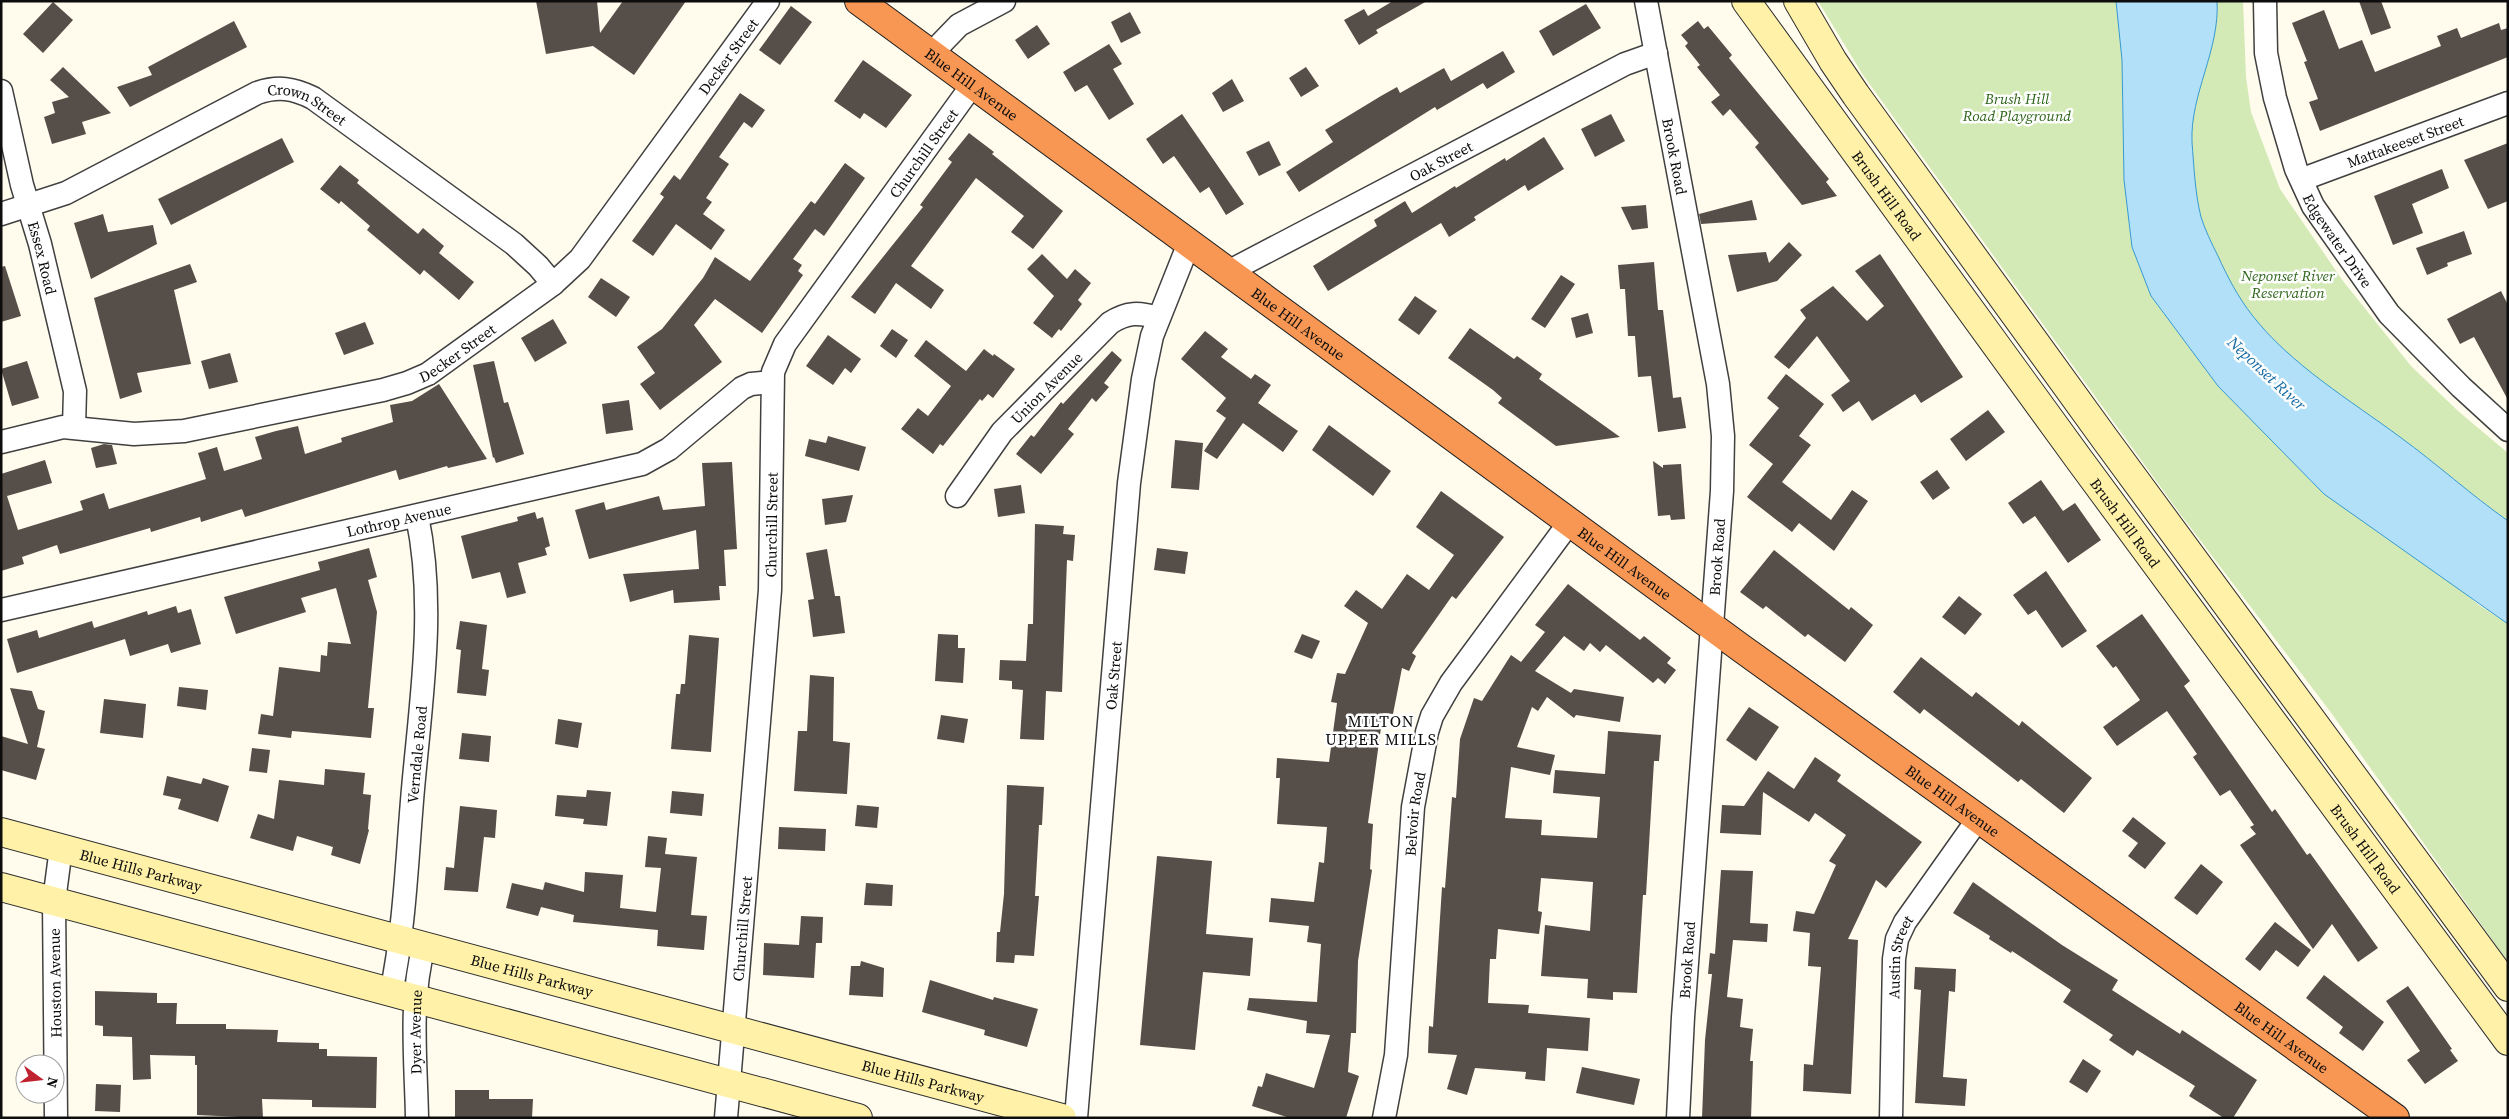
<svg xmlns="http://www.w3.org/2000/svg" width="2509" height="1119" font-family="'Source Serif 4',serif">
  <rect width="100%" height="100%" fill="#fffbed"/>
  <g fill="#d3eab6">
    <polygon points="1818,1 2116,1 2122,60 2124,180 2132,247 2151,296 2218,386 2265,433 2479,605 2508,624 2508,962 2332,714 2178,511 1863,75"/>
    <path d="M2217,1h26l3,76 5,35 29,77 63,92 68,85 47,45 50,42v68c-38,-27 -71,-57 -108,-84 -50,-37 -109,-72 -148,-122 -14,-18 -25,-39 -34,-59 -6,-12 -13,-26 -17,-39 -6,-24 -7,-50 -9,-75 -2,-48 28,-92 25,-141z"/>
  </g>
  <path fill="#b1e0f8" stroke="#3699d0" d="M2116,1h101c3,49 -27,93 -25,141 2,25 3,51 9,75 4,13 11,27 17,39 9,20 20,41 34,59 39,50 98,85 148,122 37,27 70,57 108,84v103l-184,-130 -106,-108 -67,-90 -19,-49 -8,-67 -2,-120z"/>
  <g fill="#564e49">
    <polygon points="536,1 597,1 600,33 623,1 686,1 634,75 593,46 546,54"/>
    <polygon points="1393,1 1427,1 1376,30 1378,33 1359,45 1344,20 1364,9 1368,16"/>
    <polygon points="2359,1 2381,1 2391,28 2371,35"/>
    <polygon points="53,2 73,20 43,53 23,34"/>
    <polygon points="1586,4 1601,28 1553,56 1539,31"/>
    <polygon points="791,6 812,22 780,65 759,50"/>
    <polygon points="2324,10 2339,49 2362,40 2375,72 2441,46 2437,36 2457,28 2461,38 2499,23 2501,30 2508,28 2508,57 2320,131 2309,102 2318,99 2304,62 2307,61 2292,23"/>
    <polygon points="1130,12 1141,33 1121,43 1111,22"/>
    <polygon points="234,21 247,47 130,107 117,87 152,75 148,67"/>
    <polygon points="1698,21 1704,29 1708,26 1732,55 1729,58 1829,179 1826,182 1837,196 1802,205 1755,147 1759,143 1730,109 1723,116 1711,102 1720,95 1697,67 1700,65 1685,46 1688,43 1681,35"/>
    <polygon points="1037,25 1050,44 1028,59 1015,40"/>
    <polygon points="1109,44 1122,64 1113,69 1134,104 1109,120 1087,85 1075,92 1063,72"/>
    <polygon points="1503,51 1515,72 1487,89 1483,83 1437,110 1435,107 1299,192 1286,172 1333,142 1325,130 1381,96 1397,87 1400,93 1444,68 1451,81"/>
    <polygon points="863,60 912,95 886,128 864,113 860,119 834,101"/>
    <polygon points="63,67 111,113 82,122 86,134 52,144 44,117 55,113 52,102 69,97 50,80"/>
    <polygon points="1306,67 1319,86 1301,97 1289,78"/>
    <polygon points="1232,79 1244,101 1223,112 1212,93"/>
    <polygon points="740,93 765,110 752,128 744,122 719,157 729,164 706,198 712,202 703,214 725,230 711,250 676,224 653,256 632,241 664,197 660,194 674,175 680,180"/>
    <polygon points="1182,114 1244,204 1226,215 1209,187 1200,193 1174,156 1163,164 1146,139"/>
    <polygon points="1611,114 1625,141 1595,157 1581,129"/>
    <polygon points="969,133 994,152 992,154 1063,211 1033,249 1011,232 1024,216 976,178 911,266 944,290 931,309 896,283 875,314 851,297 923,207 920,205 952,162 948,159"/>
    <polygon points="1544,137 1564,169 1528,191 1525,185 1474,217 1476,220 1449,237 1441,223 1328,291 1313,266 1377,226 1374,220 1405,201 1412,213 1455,186 1456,188 1505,158 1506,161"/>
    <polygon points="282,138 294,162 171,225 158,199"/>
    <polygon points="1269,141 1281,165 1259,176 1246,152"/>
    <polygon points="2508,143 2508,201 2488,209 2464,160"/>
    <polygon points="845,163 865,178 824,236 815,229 793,259 802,265 798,271 803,275 762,333 715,299 694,325 722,362 660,410 640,384 655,373 637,347 662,329 703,278 715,257 750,281 811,201 815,204"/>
    <polygon points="340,165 359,180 357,183 418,234 423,228 444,246 439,253 474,282 459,300 424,270 420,275 367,230 370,226 341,201 339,204 320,189"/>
    <polygon points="2442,169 2449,188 2412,204 2423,233 2393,245 2374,196"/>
    <polygon points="1752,200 1757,220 1701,224 1699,214"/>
    <polygon points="1646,205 1648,228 1632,230 1621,207"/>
    <polygon points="103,214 108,232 153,225 157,244 91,279 74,223"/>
    <polygon points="2464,231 2472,254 2447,263 2448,266 2427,275 2416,248"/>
    <polygon points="1789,242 1802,255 1777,281 1737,292 1728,255 1766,252 1769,263"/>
    <polygon points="1042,254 1067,279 1075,269 1091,283 1078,300 1082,304 1061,331 1059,329 1052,338 1033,323 1054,296 1027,269"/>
    <polygon points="1880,254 1963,377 1921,403 1915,394 1872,421 1859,401 1843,412 1831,395 1850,381 1817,336 1789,369 1774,357 1806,318 1800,310 1833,286 1867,321 1884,306 1855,271"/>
    <polygon points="1654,262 1658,310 1663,310 1673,398 1681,397 1686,428 1658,432 1651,376 1638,377 1635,336 1628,336 1625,289 1620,289 1618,265"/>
    <polygon points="190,264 197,282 174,290 191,364 137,373 142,392 120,399 94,298"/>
    <polygon points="5,266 21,316 1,322 1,267"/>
    <polygon points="1561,275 1575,284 1545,328 1531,319"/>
    <polygon points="601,278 630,297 616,317 588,297"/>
    <polygon points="2501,291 2508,305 2508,400 2474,337 2460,344 2447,319"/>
    <polygon points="1415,296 1437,311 1419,335 1398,320"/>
    <polygon points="1588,313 1593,333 1576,338 1571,318"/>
    <polygon points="553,319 567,343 535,362 521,338"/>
    <polygon points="365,322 374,344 344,355 335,333"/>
    <polygon points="1470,328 1514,359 1517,356 1542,374 1539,379 1620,437 1556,446 1498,403 1502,398 1493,390 1448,358"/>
    <polygon points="892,329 908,340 896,358 880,346"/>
    <polygon points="1205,331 1228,349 1221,357 1251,379 1255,374 1271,385 1258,403 1298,431 1283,452 1243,423 1217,459 1204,451 1226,418 1216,411 1226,398 1181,359"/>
    <polygon points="828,335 861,359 851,373 845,368 833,385 806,366"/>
    <polygon points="926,340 966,371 984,349 993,356 994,354 1015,369 993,398 988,394 982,401 980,399 943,446 940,444 933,454 901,429 918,408 928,416 951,386 914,356"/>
    <polygon points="1112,351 1122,360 1104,383 1109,387 1096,402 1092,398 1068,429 1074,434 1041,474 1016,454 1031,435 1034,437 1061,402 1063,404"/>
    <polygon points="230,353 238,382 209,389 201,361"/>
    <polygon points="27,361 39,398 12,406 1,369"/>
    <polygon points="494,361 504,403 508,402 524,454 496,463 494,457 493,458 473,365"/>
    <polygon points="1786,374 1824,404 1799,436 1811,445 1782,482 1831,520 1852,490 1868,501 1834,551 1799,523 1792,532 1747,497 1773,464 1749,445 1779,408 1767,398"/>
    <polygon points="439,384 487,459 448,468 447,466 399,480 396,470 245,517 242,509 201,522 200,517 151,532 150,528 60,554 57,545 22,557 24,564 1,571 1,474 45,460 52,483 7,496 18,530 83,510 80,501 104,493 109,509 206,479 198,453 217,447 224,471 262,459 255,437 276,431 298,426 305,454 342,442 341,438 393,422 390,405 412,401"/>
    <polygon points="629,400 633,430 606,434 602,404"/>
    <polygon points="1988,410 2005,432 1966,461 1950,439"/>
    <polygon points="1329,425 1391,471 1373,496 1312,450"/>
    <polygon points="828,436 866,447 859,471 805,456 809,439 826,443"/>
    <polygon points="1175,440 1203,443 1199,490 1171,488"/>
    <polygon points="104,444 112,445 117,464 96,468 91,448"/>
    <polygon points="1653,461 1663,468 1663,465 1681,464 1685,519 1671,520 1670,515 1658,516"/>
    <polygon points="732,462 737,549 724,550 726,586 719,586 720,600 674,603 673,590 630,602 623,574 699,569 696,530 589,559 575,510 604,502 606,510 659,496 663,510 705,506 702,463"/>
    <polygon points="1937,470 1950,488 1933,500 1920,482"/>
    <polygon points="2041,480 2063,511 2075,503 2101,540 2068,563 2035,516 2023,524 2008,503"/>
    <polygon points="1021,485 1025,513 998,517 994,489"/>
    <polygon points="1441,491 1504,537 1456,599 1452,596 1412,653 1416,656 1409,671 1402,668 1393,714 1383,713 1368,823 1373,824 1370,869 1372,870 1358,961 1356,1033 1351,1033 1348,1072 1359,1076 1346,1118 1290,1118 1252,1106 1258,1086 1262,1087 1266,1073 1314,1088 1330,1035 1306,1033 1307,1021 1247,1010 1249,998 1317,1002 1321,944 1307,942 1309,926 1269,922 1271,898 1314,902 1319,862 1324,863 1327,827 1277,824 1280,778 1276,778 1277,758 1329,762 1337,703 1331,702 1337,673 1345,674 1368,623 1344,606 1356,590 1382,609 1407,574 1429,590 1454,555 1416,527"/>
    <polygon points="853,495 846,522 825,525 822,499"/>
    <polygon points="535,512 537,519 543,517 550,546 545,548 547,555 518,563 526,593 507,598 500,572 472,579 461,536 518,521 517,517"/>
    <polygon points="1035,524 1064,526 1063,534 1075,535 1073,561 1067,560 1062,692 1046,691 1044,740 1020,739 1023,690 1012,689 1012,681 999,680 1000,660 1026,661 1028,624 1033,624"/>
    <polygon points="369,548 377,577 368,580 377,612 368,708 374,708 371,738 292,731 291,738 258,734 261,714 273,716 279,667 320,672 321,655 327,656 328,642 351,644 336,588 301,598 306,612 236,634 224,597 320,570 318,562"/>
    <polygon points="1157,548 1188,552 1185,574 1154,570"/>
    <polygon points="827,549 835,596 840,596 845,633 813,637 808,600 814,599 806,553"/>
    <polygon points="1774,550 1849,610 1851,607 1873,625 1845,662 1808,634 1805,637 1766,606 1763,609 1740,592"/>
    <polygon points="2046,571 2087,631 2062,648 2036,610 2028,615 2013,595"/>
    <polygon points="1568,584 1640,640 1644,636 1671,658 1667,663 1676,670 1665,684 1658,678 1653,683 1606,645 1600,652 1590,643 1584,651 1564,636 1535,671 1571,693 1574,689 1624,697 1620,722 1576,715 1574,718 1547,697 1538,711 1532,707 1517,747 1555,755 1550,775 1511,767 1505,818 1542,820 1541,835 1597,838 1600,797 1553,793 1555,770 1605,774 1608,731 1661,735 1659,761 1654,761 1646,895 1643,895 1637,993 1613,992 1613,1000 1587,998 1588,979 1541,976 1545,925 1590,931 1593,882 1541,878 1538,911 1542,912 1539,934 1498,929 1496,959 1490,959 1488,1003 1529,1005 1528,1013 1590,1018 1588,1051 1547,1048 1545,1081 1525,1079 1526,1072 1475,1068 1467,1095 1447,1089 1457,1055 1428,1053 1429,1026 1433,1027 1442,887 1445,888 1452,797 1456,798 1460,739 1474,698 1482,701 1511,655 1521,662 1545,632 1535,625"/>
    <polygon points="1959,596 1982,614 1965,635 1942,617"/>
    <polygon points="176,606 178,613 191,609 201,644 171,653 168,644 130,656 125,639 17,673 7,639 37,630 39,638 92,621 94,628 147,611 148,615"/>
    <polygon points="2142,614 2190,681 2184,686 2272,812 2275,809 2307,855 2310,853 2378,948 2358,962 2332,924 2313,949 2240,845 2256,834 2250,827 2254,825 2230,790 2220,796 2193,757 2197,754 2167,711 2117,746 2103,727 2140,700 2116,666 2113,668 2096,646"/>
    <polygon points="460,621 487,625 482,669 489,670 486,696 457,693 461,650 456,649"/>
    <polygon points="938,634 958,635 958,648 965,648 963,683 935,681"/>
    <polygon points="1302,634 1320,641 1312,659 1294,652"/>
    <polygon points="689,635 719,638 711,752 671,749 676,694 680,694 681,684 685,684"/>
    <polygon points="1921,657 1972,697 1976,692 2019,726 2022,721 2092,778 2064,813 2021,779 2018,782 1924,709 1920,714 1893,692"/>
    <polygon points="810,675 834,677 833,741 850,743 847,794 794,791 798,731 807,731"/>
    <polygon points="179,687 208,690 206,710 177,706"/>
    <polygon points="10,688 32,691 38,709 45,711 37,747 45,749 36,780 1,770 1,736 28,744"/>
    <polygon points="104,699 146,704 143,738 100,733"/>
    <polygon points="1749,707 1779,727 1756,761 1726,740"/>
    <polygon points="941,715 968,719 964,743 937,739"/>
    <polygon points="558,719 582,723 578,748 555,744"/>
    <polygon points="462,733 491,736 489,762 459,759"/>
    <polygon points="252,748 270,750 267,773 249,771"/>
    <polygon points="1815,757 1841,775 1837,781 1922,842 1886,888 1876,880 1848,939 1858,940 1851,1094 1803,1091 1804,1064 1813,1065 1821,967 1808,966 1810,933 1793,931 1796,911 1814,914 1836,865 1829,861 1846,835 1815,813 1809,822 1763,792 1761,835 1720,833 1722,805 1744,806 1768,771 1794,789"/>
    <polygon points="325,769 365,773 363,794 371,795 368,829 369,830 360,864 331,855 333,847 297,836 293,851 250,838 258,814 274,819 279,780 324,785"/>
    <polygon points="167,776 201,784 203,778 229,786 218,822 178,809 181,799 163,795"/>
    <polygon points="1007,785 1044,787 1042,825 1039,825 1035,896 1039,896 1034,956 1015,955 1014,963 996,962 997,932 1000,932 1004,894"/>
    <polygon points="587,790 611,792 607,826 583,824 584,819 555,816 557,795 586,797"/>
    <polygon points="672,791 704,794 702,816 670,813"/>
    <polygon points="857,805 879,807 877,828 855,826"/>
    <polygon points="460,806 497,810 495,838 484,837 478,892 444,890 446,867 454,868"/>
    <polygon points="2133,817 2166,843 2145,869 2128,856 2138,843 2122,831"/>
    <polygon points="779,827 826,829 825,851 778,849"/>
    <polygon points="648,836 667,838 665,854 697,857 691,915 707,916 704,950 657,946 658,930 573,922 574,915 541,907 538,916 506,908 512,883 543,890 545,882 584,892 585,872 623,875 620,908 656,912 661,868 645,867"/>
    <polygon points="1157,856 1212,861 1206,934 1253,938 1250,976 1203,972 1195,1050 1140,1045"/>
    <polygon points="2201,864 2223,882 2197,915 2174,898"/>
    <polygon points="1721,870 1753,871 1750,923 1768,924 1767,942 1733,940 1727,997 1743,999 1740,1027 1753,1029 1750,1061 1753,1061 1751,1118 1702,1118 1705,1040 1712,974 1708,974 1710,953 1715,954"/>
    <polygon points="1973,882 2062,945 2118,980 2112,990 2180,1034 2182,1030 2257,1080 2233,1118 2224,1118 2189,1096 2195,1086 2137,1050 2133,1056 2109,1040 2113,1035 2063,1002 2071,990 2012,951 2011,953 1989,939 1990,936 1953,913"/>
    <polygon points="866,883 893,885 892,906 864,905"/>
    <polygon points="801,916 823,917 822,943 816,943 814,978 763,975 764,943 799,945"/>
    <polygon points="2275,922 2311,950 2298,967 2276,950 2260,971 2245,959"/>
    <polygon points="861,961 884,968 883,997 849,995 851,966 860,966"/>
    <polygon points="1915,967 1956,969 1955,992 1949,991 1943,1077 1967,1079 1965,1106 1915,1103 1921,990 1914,989"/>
    <polygon points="2324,975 2384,1022 2363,1051 2339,1033 2343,1027 2306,998"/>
    <polygon points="930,980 993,1000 994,997 1038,1009 1027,1047 984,1035 985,1030 922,1012"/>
    <polygon points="2408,986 2452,1049 2450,1050 2458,1061 2425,1084 2407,1060 2420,1051 2386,1001"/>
    <polygon points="95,991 157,993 157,1003 177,1003 176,1024 226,1024 226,1029 278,1030 277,1042 319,1043 319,1049 327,1049 327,1056 377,1057 376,1108 312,1107 312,1100 262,1099 263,1118 197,1115 197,1065 195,1065 195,1056 150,1055 151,1079 133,1080 132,1037 103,1036 103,1026 95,1025"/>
    <polygon points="2083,1059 2101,1071 2087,1093 2069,1082"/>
    <polygon points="1582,1067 1640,1079 1634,1105 1576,1093"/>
    <polygon points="96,1084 121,1085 120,1112 95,1111"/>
    <polygon points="455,1090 489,1090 489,1099 533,1099 532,1118 455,1118"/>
  </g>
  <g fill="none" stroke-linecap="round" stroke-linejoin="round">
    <g stroke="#404040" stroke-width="25">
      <g id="street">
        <path id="s1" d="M1646,1l72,383 5,52 -1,55 -39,526 -5,101"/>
        <path id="s2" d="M2265,1l1,52 9,45 21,71 17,37 76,108 72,73 47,43"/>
        <polyline points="931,54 959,25 1004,1"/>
        <path id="s3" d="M1,91l21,94 18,59 35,147 -1,36"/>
        <path id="s4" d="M2303,179l205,-76"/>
        <path id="s5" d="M1,214l65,-21 191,-100c21,-7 36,-5 56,5l201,146 24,22 15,18"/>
        <path id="s6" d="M1228,272l397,-208 31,-11"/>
        <path id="s7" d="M1,442l62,-15 71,7 50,-3 199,-41 24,-7 21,-9 125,-90 27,-25 188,-258"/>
        <path id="s8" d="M957,496l45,-64 108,-109c17,-11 29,-11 48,-5"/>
        <path id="s9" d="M1,610l641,-146 27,-15 73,-61 9,-4 21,-2"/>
        <path id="s10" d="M391,993c14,-67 16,-136 22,-204 8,-90 23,-184 4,-273"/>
        <polyline points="56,1118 54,901 61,848"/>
        <path id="s11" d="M417,1118c-1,-57 -8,-117 7,-172"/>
        <path id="s12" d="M726,1118l44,-528 3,-218 12,-28 188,-260"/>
        <path id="s13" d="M1076,1118l53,-635 14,-104 9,-43 37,-93"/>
        <path id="s14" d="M1384,1118l12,-63 17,-248 14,-75 5,-16 19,-33 118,-160"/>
        <path id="s15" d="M1891,1118l3,-159 3,-20 8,-17 73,-103"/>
      </g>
    </g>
    <g stroke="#2f2f2f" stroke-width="30">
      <g id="secondary">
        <path id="s16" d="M1746,1l332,457 430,583"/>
        <polyline points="1798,1 1833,61 1856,95 2105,439 2508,987"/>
        <path id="s17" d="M1,832l1061,286"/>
        <polyline points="1,887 858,1118"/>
      </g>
    </g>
    <g stroke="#1e1e1e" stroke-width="30">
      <g id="highway">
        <path id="s18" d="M859,1l882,647 654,470"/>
      </g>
    </g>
    <use href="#street" stroke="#fff" stroke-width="22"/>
    <use href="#secondary" stroke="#fff2a8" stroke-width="28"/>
    <use href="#highway" stroke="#f89753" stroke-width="28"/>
  </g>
  <g text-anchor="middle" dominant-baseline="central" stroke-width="5" stroke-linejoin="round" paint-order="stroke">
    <g font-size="15" fill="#0d0d0d" stroke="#fff">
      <text stroke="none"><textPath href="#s7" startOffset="878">Decker Street</textPath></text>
      <text stroke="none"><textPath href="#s18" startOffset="140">Blue Hill Avenue</textPath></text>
      <text stroke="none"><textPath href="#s5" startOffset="338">Crown Street</textPath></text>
      <text stroke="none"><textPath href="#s4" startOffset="109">Mattakeeset Street</textPath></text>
      <text stroke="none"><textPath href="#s12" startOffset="1014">Churchill Street</textPath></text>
      <text stroke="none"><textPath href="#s1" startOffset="158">Brook Road</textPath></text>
      <text stroke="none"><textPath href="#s6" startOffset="240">Oak Street</textPath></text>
      <text stroke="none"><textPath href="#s16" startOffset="240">Brush Hill Road</textPath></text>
      <text stroke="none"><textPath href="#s2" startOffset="255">Edgewater Drive</textPath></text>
      <text stroke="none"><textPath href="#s3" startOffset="172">Essex Road</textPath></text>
      <text stroke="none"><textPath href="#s18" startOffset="545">Blue Hill Avenue</textPath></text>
      <text stroke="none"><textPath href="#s7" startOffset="472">Decker Street</textPath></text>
      <text stroke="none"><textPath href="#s8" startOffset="141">Union Avenue</textPath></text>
      <text stroke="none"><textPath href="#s9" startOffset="408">Lothrop Avenue</textPath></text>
      <text stroke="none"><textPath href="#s16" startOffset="645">Brush Hill Road</textPath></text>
      <text stroke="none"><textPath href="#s12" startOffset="595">Churchill Street</textPath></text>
      <text transform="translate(1717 557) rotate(-86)">Brook Road</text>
      <text stroke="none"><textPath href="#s18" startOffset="950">Blue Hill Avenue</textPath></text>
      <text stroke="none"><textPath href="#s13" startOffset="444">Oak Street</textPath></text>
      <text stroke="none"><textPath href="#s10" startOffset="240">Verndale Road</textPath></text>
      <text stroke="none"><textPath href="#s18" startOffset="1355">Blue Hill Avenue</textPath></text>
      <text stroke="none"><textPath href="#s14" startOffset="306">Belvoir Road</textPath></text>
      <text stroke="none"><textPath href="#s16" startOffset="1050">Brush Hill Road</textPath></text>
      <text stroke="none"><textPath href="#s17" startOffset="145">Blue Hills Parkway</textPath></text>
      <text stroke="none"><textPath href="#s12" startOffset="190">Churchill Street</textPath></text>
      <text stroke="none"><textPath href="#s15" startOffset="162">Austin Street</textPath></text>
      <text transform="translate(1687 960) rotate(-86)">Brook Road</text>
      <text stroke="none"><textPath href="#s17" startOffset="550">Blue Hills Parkway</textPath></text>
      <text transform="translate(55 983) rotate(-91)">Houston Avenue</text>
      <text stroke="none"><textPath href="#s11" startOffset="86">Dyer Avenue</textPath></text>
      <text stroke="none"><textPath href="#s18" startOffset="1760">Blue Hill Avenue</textPath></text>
      <text stroke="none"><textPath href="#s17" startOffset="955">Blue Hills Parkway</textPath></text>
    </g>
    <g font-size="15" font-style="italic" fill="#2f661c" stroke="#fff">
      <text x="2017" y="98">Brush Hill<tspan x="2017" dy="17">Road Playground</tspan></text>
      <text x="2288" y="275">Neponset River<tspan x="2288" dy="17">Reservation</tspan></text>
    </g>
    <g font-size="16" font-style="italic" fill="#136aa2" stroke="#fff">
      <text transform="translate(2267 373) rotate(43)">Neponset River</text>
    </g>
    <g font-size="16" letter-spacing="1" fill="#0d0d0d" stroke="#fff">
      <text x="1381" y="721">MILTON<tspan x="1381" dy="18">UPPER MILLS</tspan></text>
    </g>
  </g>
  <rect width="2509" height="1119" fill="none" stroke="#0d0d0d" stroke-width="5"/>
  <g transform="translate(40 1079) rotate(105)"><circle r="24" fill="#ffffff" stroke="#9e9e9e"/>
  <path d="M0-4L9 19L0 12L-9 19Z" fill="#c12230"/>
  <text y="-8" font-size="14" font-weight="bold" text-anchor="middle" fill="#0d0d0d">N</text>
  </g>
</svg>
